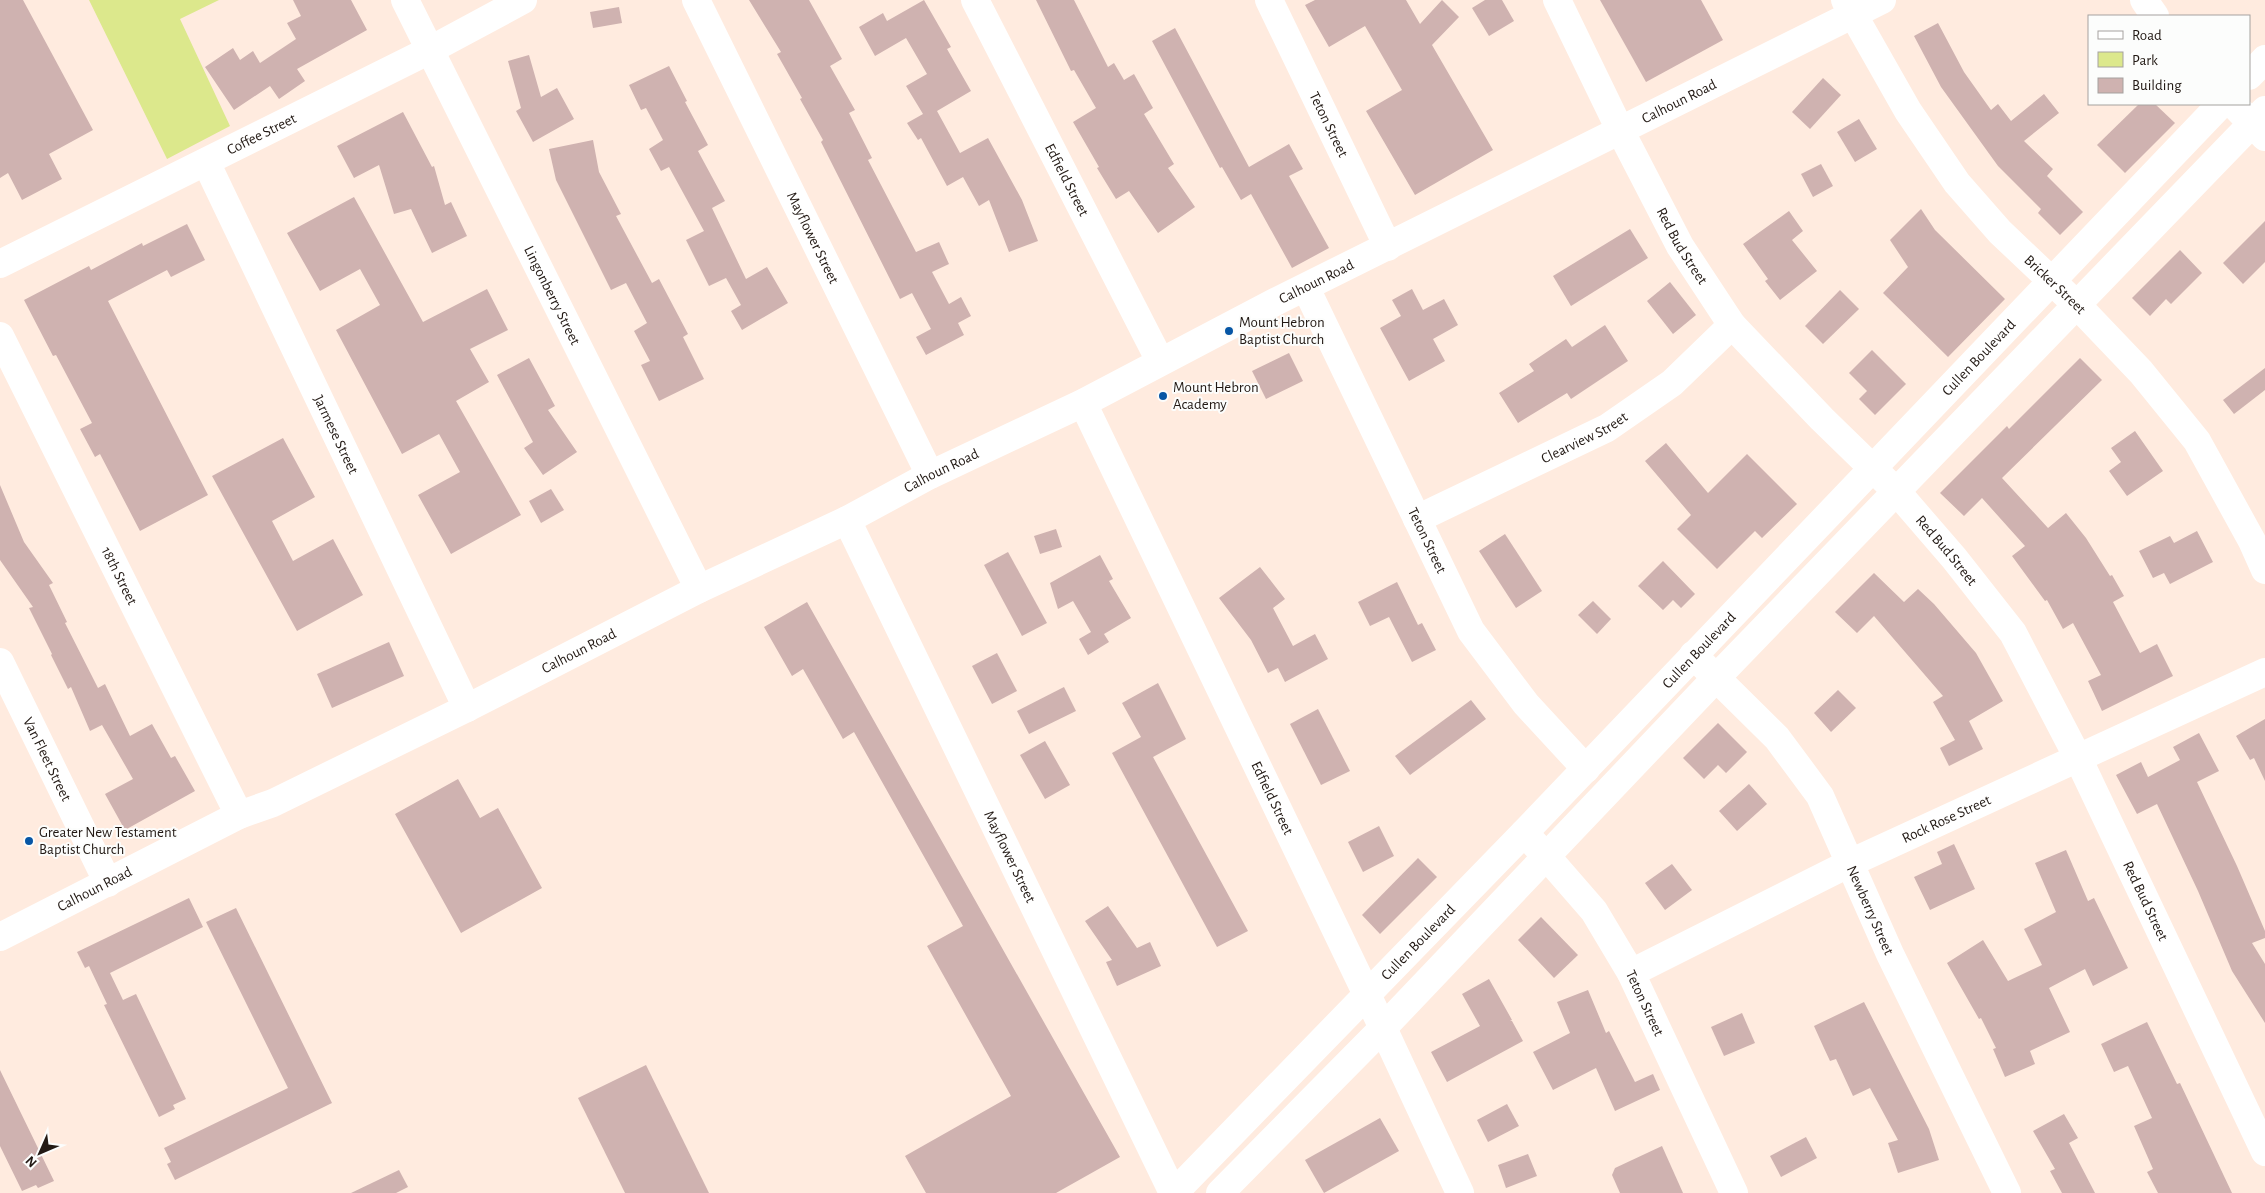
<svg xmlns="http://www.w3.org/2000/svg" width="2265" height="1193" font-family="'Alegreya Sans',sans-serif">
  <rect width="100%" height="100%" fill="#ffebdf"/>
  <polygon fill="#dce88c" points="89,0 219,0 180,19 230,126 167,159"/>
  <g fill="#cfb2b0">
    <polygon points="0,0 23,0 93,130 49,154 62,179 22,200 8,173 0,178"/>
    <polygon points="293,0 351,0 367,30 297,69 305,81 279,99 270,86 234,110 205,67 233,48 240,60 253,51 260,63 296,39 287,23 301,16"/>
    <polygon points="749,0 809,0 842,59 830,66 855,110 849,113 872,158 868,160 916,252 939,242 949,264 932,272 949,304 961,297 971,316 958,323 964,335 926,355 916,337 931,329 912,293 900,299 821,142 823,140 800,99 802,98 777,54 781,52"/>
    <polygon points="924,0 951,47 947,49 971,91 937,111 960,153 988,138 1022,200 1038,241 1009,252 989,200 979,206 963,177 947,186 921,138 918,140 907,123 923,114 906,86 927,74 906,38 875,56 859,27 883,13 887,21"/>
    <polygon points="1036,0 1074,0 1108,67 1114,63 1124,80 1134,74 1153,108 1144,114 1174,164 1168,168 1195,207 1158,233 1129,191 1116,199 1097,168 1099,167 1073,122 1096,108 1074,70 1071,71"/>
    <polygon points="1315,0 1406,0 1420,24 1442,0 1459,17 1432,45 1493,150 1415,195 1366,111 1402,90 1365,26 1329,47 1305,5"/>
    <polygon points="1485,0 1502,0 1514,21 1489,36 1472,8"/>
    <polygon points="1600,0 1701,0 1723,40 1646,82"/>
    <polygon points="619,7 622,23 593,28 590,12"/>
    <polygon points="1938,23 1964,72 1991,110 1998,104 2011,121 2044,94 2059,113 2024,141 2053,169 2047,176 2083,212 2060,235 2038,213 2041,209 1998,166 1941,87 1914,36"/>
    <polygon points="1175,28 1249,167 1289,144 1303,169 1289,176 1329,248 1292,268 1251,194 1241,200 1222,167 1220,168 1152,41"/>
    <polygon points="529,55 541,97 557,88 574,119 533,142 516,111 521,108 508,61"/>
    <polygon points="669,66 687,101 685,102 708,145 698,151 725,201 712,208 746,279 767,267 788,303 742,330 731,311 741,305 726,278 709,286 686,240 704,231 669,167 661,171 649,149 663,140 646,108 641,110 629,85"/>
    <polygon points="1823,78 1841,95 1810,129 1792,112"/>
    <polygon points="2139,104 2155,104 2175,123 2125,173 2097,145"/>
    <polygon points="403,112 432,167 434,166 445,205 451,202 467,236 432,253 411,209 394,214 379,165 354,178 337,146"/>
    <polygon points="1859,119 1877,149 1855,162 1837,132"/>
    <polygon points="593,140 599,172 621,214 616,216 652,283 659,279 688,334 683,337 704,379 659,401 641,365 650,361 634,331 647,323 626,283 611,290 556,180 549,149"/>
    <polygon points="1821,164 1833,186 1813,197 1801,174"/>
    <polygon points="354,197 423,322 487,289 508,330 470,349 489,382 456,401 521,515 451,554 418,495 460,472 439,434 402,454 336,330 380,305 360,269 320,291 287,233"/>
    <polygon points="1921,209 1935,230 2005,299 1948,357 1883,293 1908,267 1890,240"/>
    <polygon points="1789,211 1803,231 1792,240 1817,271 1780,300 1765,281 1768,279 1743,244"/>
    <polygon points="2265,221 2265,262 2243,284 2223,263"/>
    <polygon points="187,224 205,260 171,277 167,270 108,301 208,495 140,531 100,454 95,457 80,429 92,423 56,355 53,356 24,300 89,266 91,270 142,243 143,246"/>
    <polygon points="1630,229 1648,258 1571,306 1553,276"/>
    <polygon points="2180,250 2202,273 2171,304 2166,299 2150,316 2132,298"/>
    <polygon points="1670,282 1696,315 1673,334 1647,301"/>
    <polygon points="1412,289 1423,310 1444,299 1458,325 1433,339 1445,361 1409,381 1380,328 1401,316 1392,300"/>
    <polygon points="1840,290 1859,309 1823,344 1805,326"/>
    <polygon points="1605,325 1628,361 1571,399 1567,393 1518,423 1499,393 1534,371 1529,364 1566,339 1572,347"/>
    <polygon points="1872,350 1906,384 1875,415 1859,399 1867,391 1849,373"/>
    <polygon points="1289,353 1303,381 1266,399 1252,371"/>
    <polygon points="529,358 555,406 548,410 577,452 543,475 524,448 533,442 497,375"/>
    <polygon points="2080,358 2102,380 2002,478 2048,528 2066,513 2086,538 2110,576 2112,575 2124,596 2113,602 2140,653 2157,644 2173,676 2102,711 2088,681 2101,675 2073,623 2063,629 2047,600 2045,601 2012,556 2025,546 1982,498 1964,516 1940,493 2007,426 2009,429"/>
    <polygon points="2265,368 2265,390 2234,414 2223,400"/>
    <polygon points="2135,431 2163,471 2127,496 2109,471 2121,462 2111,448"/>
    <polygon points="283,438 315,497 272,521 293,561 333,539 363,595 297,631 212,476"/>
    <polygon points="1666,443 1708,493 1747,454 1797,504 1762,538 1755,531 1717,569 1677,529 1691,515 1645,461"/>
    <polygon points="0,485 24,542 53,583 49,585 67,622 65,623 98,688 105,684 130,736 152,724 171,758 175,756 195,791 125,830 105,794 133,779 102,725 90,731 71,687 68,689 51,655 52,654 29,608 33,607 0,560"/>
    <polygon points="551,489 564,510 541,523 529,501"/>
    <polygon points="1056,529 1062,547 1040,554 1034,536"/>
    <polygon points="2197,531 2213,562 2170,584 2164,573 2153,578 2139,551 2170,536 2174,543"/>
    <polygon points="1505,534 1542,591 1516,608 1479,551"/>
    <polygon points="1008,552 1047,623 1022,636 984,565"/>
    <polygon points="1100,555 1113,579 1109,581 1131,618 1104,634 1109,642 1088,655 1079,639 1091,632 1073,601 1058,609 1050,583"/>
    <polygon points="1663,561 1695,594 1681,608 1673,600 1663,610 1638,586"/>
    <polygon points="1260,567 1285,599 1273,608 1293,646 1315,634 1328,659 1285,682 1278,668 1268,673 1251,640 1219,598"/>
    <polygon points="1874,573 1904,602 1918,589 1934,604 1976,653 2003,701 1969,721 1983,749 1949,766 1940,748 1955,740 1933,702 1943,696 1874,616 1857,633 1835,612"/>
    <polygon points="1397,582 1418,625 1422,623 1436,650 1412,662 1389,617 1370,626 1358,602"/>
    <polygon points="1593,601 1611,619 1597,634 1578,615"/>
    <polygon points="807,602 1120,1157 1056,1193 926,1193 905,1156 1011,1096 927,946 963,926 854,732 843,739 803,669 792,676 764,627"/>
    <polygon points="389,642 404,676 332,708 317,674"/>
    <polygon points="997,653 1017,691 992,704 972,666"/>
    <polygon points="1158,683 1186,739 1153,757 1248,931 1217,947 1112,753 1141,737 1122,703"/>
    <polygon points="1064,687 1076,711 1029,734 1017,711"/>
    <polygon points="1838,690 1856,708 1831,732 1814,713"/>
    <polygon points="1471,700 1486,719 1410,775 1395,756"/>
    <polygon points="1318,709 1350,771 1321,785 1290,724"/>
    <polygon points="2265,719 2265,781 2254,758 2250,760 2236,736"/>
    <polygon points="1718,723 1747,752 1726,773 1718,765 1704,779 1683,758"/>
    <polygon points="2199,733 2219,771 2197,782 2237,866 2265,931 2265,938 2252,943 2265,964 2265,1023 2232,971 2198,891 2157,804 2137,814 2116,775 2141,762 2148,777 2180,760 2173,747"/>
    <polygon points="1045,741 1070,785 1045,799 1020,755"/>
    <polygon points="458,779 480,818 498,808 542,888 461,933 395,814"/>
    <polygon points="1749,784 1767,804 1737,831 1719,811"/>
    <polygon points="1379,826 1394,856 1363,872 1348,842"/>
    <polygon points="1954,844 1975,889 1930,910 1914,877 1942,864 1937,852"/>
    <polygon points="2066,850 2088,901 2094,898 2128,968 2093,986 2085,969 2049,988 2070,1032 2030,1051 2035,1064 2005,1077 1993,1049 1996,1048 1981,1018 1979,1019 1947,963 1983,940 2008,981 2042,965 2024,929 2056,912 2035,863"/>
    <polygon points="1418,858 1437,877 1380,934 1362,915"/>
    <polygon points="1672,864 1692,890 1665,910 1645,883"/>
    <polygon points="189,898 203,927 110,973 123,1000 136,994 186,1099 173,1105 175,1109 159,1117 104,1005 107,1004 89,966 85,968 77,952"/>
    <polygon points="1108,906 1137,948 1150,942 1161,966 1117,986 1106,962 1112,960 1085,921"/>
    <polygon points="236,908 332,1103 175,1180 167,1164 171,1162 164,1148 288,1088 206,922"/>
    <polygon points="1541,917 1578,955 1554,978 1518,940"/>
    <polygon points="1489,979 1512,1020 1510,1021 1512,1021 1523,1041 1447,1082 1431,1052 1480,1026 1462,994"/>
    <polygon points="1588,990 1606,1033 1609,1031 1635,1082 1653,1074 1660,1090 1615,1111 1596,1068 1553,1090 1533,1052 1570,1033 1557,1002"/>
    <polygon points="1864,1002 1929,1129 1939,1160 1898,1173 1888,1143 1898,1140 1870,1088 1853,1096 1836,1059 1830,1061 1823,1046 1814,1026"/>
    <polygon points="1742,1013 1755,1043 1724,1056 1711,1027"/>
    <polygon points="2147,1022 2177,1084 2180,1083 2232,1193 2158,1193 2147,1172 2153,1169 2134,1126 2152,1118 2128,1066 2114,1072 2101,1044"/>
    <polygon points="646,1065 709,1193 625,1193 578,1098"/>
    <polygon points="0,1070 54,1181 38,1188 36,1185 22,1191 0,1146"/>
    <polygon points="1507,1104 1519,1126 1488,1142 1477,1120"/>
    <polygon points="2064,1114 2078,1138 2069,1143 2095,1193 2062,1193 2050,1171 2055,1169 2033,1131"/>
    <polygon points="1380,1118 1399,1151 1324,1193 1305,1160"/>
    <polygon points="1806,1137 1817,1158 1781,1177 1770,1156"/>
    <polygon points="1662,1146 1683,1193 1620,1193 1612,1175 1615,1168"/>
    <polygon points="1528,1154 1537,1176 1506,1188 1498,1165"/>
    <polygon points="399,1170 408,1187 396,1193 351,1193"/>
  </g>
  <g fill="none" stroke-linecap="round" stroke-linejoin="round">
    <g stroke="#fff" stroke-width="28">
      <path id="s1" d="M405,0l294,589"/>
      <path id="s2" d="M696,0l234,475"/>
      <path id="s3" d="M975,0l185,361"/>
      <path id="s4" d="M1269,0l119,247"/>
      <path id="s5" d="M1557,0l63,130 60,116 52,79 90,94 75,73 57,66 59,75 65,125 187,394"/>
      <path id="s6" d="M1845,0l63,111 49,72 43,49 77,73 64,67 56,69 55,100 13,29"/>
      <polyline points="2144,0 2155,16"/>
      <polyline points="2233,104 2265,137"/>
      <path id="s7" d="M206,162l261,546"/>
      <path id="s8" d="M0,264l430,-214 93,-50"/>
      <path id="s9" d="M1306,288l165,343 55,73 60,65"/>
      <path id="s10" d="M0,336l239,479"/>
      <path id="s11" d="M1083,403l300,625 77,165"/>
      <path id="s12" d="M1417,519l190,-91 65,-45 60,-58"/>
      <path id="s13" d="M847,520l326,673"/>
      <path id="s14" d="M1693,655l84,83 43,58 70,158 117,239"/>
      <path id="s15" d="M0,662l108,221"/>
      <path id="s16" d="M1524,833l23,24 47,54 37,62 103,220"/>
      <path id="s17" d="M0,937l239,-122 34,-12 194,-95 232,-119 148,-69 83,-45 153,-72 194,-102 605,-301"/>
      <path id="s18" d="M1631,973l219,-110 415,-191"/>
    </g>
    <g stroke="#fff" stroke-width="28">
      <polyline points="2249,76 2265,59"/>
      <path id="s19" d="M1174,1193l350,-360 697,-729"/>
      <polyline points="1220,1193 1383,1028 1716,678 2265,110"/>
    </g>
  </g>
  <g fill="#0756a5" stroke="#fcfdfc" stroke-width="2">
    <circle cx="1229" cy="331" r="5"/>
    <circle cx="1163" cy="396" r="5"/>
    <circle cx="29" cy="841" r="5"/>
  </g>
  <g text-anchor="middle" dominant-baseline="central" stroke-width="4" stroke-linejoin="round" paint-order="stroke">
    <g font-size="15" fill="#221914" stroke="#fcfdfc">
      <text stroke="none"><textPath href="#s17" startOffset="1876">Calhoun Road</textPath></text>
      <text stroke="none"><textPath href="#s4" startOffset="138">Teton Street</textPath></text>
      <text stroke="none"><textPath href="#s8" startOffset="292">Coffee Street</textPath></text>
      <text stroke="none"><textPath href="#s3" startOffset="202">Edfield Street</textPath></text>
      <text stroke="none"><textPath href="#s2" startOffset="265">Mayflower Street</textPath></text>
      <text stroke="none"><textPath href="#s5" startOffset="276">Red Bud Street</textPath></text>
      <text stroke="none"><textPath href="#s17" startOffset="1471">Calhoun Road</textPath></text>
      <text stroke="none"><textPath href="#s6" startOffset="356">Bricker Street</textPath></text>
      <text stroke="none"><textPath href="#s1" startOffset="330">Lingonberry Street</textPath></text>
      <text stroke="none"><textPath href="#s19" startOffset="1160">Cullen Boulevard</textPath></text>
      <text stroke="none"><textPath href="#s7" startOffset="302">Jarmese Street</textPath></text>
      <text stroke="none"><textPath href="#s12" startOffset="186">Clearview Street</textPath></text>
      <text stroke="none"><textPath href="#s17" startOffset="1051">Calhoun Road</textPath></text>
      <text stroke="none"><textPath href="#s9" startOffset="280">Teton Street</textPath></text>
      <text stroke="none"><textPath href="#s5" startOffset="681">Red Bud Street</textPath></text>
      <text stroke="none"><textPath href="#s10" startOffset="268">18th Street</textPath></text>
      <text stroke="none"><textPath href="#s19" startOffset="755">Cullen Boulevard</textPath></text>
      <text stroke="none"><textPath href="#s17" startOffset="646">Calhoun Road</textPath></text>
      <text stroke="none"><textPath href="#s15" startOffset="108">Van Fleet Street</textPath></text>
      <text stroke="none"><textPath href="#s11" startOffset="438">Edfield Street</textPath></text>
      <text stroke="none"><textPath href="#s18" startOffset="351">Rock Rose Street</textPath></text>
      <text stroke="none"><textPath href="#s13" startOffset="374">Mayflower Street</textPath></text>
      <text stroke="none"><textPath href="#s17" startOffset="106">Calhoun Road</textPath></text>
      <text stroke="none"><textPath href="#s5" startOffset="1086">Red Bud Street</textPath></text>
      <text stroke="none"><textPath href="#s14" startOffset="315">Newberry Street</textPath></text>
      <text stroke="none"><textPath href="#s19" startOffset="350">Cullen Boulevard</textPath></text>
      <text stroke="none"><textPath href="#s16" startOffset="210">Teton Street</textPath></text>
    </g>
    <g font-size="15" fill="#221914" stroke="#fcfdfc" text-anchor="start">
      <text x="1239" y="322">Mount Hebron<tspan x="1239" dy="17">Baptist Church</tspan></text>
      <text x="1173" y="387">Mount Hebron<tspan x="1173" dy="17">Academy</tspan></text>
      <text x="39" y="832">Greater New Testament<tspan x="39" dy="17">Baptist Church</tspan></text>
    </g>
  </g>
  <rect x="2088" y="15" width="162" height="90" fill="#fcfdfc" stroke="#a5a29f"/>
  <rect x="2098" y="31" width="25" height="8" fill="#ffffff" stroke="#a5a29f"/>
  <text x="2132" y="40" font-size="15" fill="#221914">Road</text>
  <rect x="2098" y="52" width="25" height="15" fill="#dce88c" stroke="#a5a29f"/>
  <text x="2132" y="65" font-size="15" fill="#221914">Park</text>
  <rect x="2098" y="78" width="25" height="15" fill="#cfb2b0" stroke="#a5a29f"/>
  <text x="2132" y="90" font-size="15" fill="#221914">Building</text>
  <g transform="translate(40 1153) rotate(225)" stroke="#fcfdfc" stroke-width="4" paint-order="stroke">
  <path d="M0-4L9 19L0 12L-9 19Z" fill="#221914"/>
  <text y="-8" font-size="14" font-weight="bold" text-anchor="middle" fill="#221914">N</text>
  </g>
</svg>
